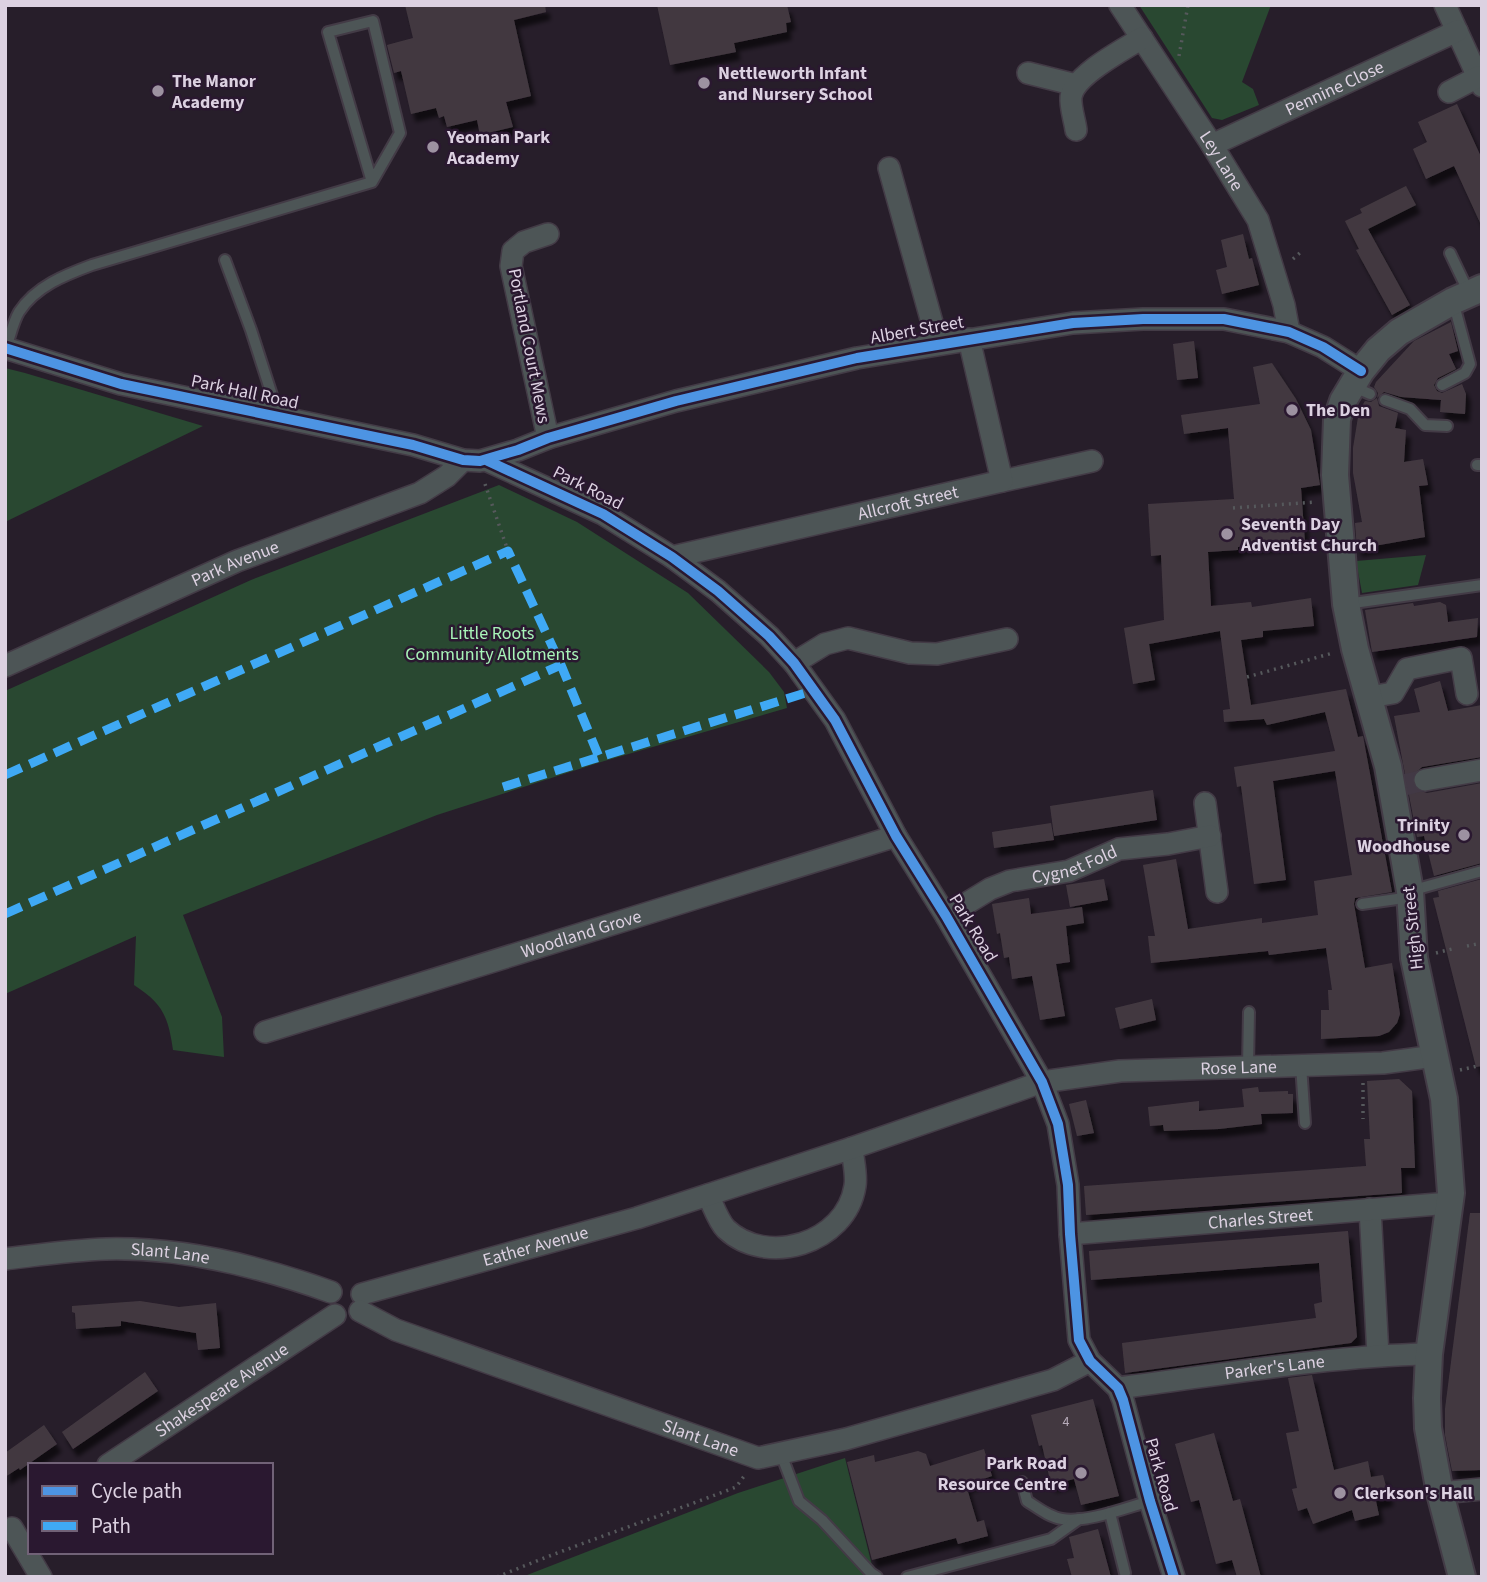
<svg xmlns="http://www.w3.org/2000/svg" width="1487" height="1582" font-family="'Source Sans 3',sans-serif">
  <defs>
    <filter id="shadow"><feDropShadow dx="4.5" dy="8" stdDeviation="2" flood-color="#0009"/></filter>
  </defs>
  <rect width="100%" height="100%" fill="#271e2a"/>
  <g fill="#294831">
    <polygon points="1139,5 1271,5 1242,82 1253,89 1259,105 1222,120 1212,118"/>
    <polygon points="5,368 25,373 203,426 5,522"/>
    <path d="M499,485l78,37 111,71 81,79 15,20 3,16 -186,54 -164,53 -254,100 39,102 2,40 -51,-7c-5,-34 -10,-46 -39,-65l2,-49 -131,58v-303l246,-111z"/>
    <polygon points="1426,555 1418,585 1362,593 1356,561"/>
    <polygon points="845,1458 875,1577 522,1577 738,1493"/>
  </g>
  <g fill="#433941" filter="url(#shadow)">
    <polygon points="405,5 545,5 546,12 514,20 531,96 506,102 513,127 480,135 477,120 447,127 444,116 439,118 436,108 411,114 401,71 394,73 387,45 413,38"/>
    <polygon points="657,5 787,5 791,22 786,23 787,32 734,43 736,52 670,65"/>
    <polygon points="1457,104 1482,159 1482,227 1454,166 1426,179 1413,149 1427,142 1418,122"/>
    <polygon points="1406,186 1416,205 1368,229 1410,305 1392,315 1356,250 1359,249 1345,221 1362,213 1360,209"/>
    <polygon points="1243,234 1249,259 1252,258 1259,285 1222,294 1216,270 1227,267 1221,240"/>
    <polygon points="1451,322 1458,351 1449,354 1456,369 1438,378 1434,385 1437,391 1442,393 1462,384 1466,394 1465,414 1440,412 1441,400 1401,397 1384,392 1377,398 1379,406 1398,413 1395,428 1406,430 1404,462 1423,459 1428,485 1419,486 1425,537 1357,549 1355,523 1362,522 1353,473 1353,448 1359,411 1365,401 1371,402 1377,398 1378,393 1374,387 1376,382 1414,341"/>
    <polygon points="1194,341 1198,378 1177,380 1173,344"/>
    <polygon points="1272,363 1296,399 1311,430 1320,485 1301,488 1305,542 1238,547 1238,550 1208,552 1211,606 1251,602 1252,607 1311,598 1314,626 1263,631 1263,637 1241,640 1251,705 1346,689 1358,737 1363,736 1392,892 1355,898 1354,904 1365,968 1392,963 1400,1014 1397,1023 1389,1032 1379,1036 1321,1039 1321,1010 1329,1010 1328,990 1332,990 1326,948 1269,955 1268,951 1151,963 1148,936 1155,936 1143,865 1176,859 1188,929 1262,918 1262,923 1318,915 1314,881 1352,875 1335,771 1273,781 1286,880 1254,884 1241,786 1237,787 1234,767 1335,751 1325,712 1267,725 1264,719 1224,722 1223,710 1230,709 1220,631 1149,644 1155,680 1133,684 1124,628 1164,620 1161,555 1151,556 1148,504 1234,499 1228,428 1184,434 1181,415 1260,404 1253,367"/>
    <polygon points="1440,602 1446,605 1448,622 1478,618 1477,637 1372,652 1365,610 1413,603 1414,606"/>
    <polygon points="1440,681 1448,711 1482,705 1482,757 1422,767 1413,775 1412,783 1415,789 1427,793 1482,783 1482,863 1434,876 1424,836 1417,837 1394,716 1420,712 1414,689"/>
    <polygon points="1153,790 1157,820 1054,836 1050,806"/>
    <polygon points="1051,823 1054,840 994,848 992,832"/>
    <polygon points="1104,879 1108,900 1070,907 1066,885"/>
    <polygon points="1482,879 1482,1066 1476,1067 1433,898 1439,897 1438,891"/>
    <polygon points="1029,898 1031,914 1082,907 1084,923 1066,926 1070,962 1056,964 1065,1016 1040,1020 1032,976 1012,979 1009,957 1004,958 1000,933 997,934 992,904"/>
    <polygon points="1152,999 1156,1020 1120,1029 1115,1008"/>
    <polygon points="1399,1079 1412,1091 1415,1168 1401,1168 1402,1193 1086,1215 1084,1186 1366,1166 1364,1139 1370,1139 1367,1081"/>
    <polygon points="1258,1087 1259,1092 1288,1091 1288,1094 1293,1094 1293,1113 1261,1114 1262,1124 1219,1129 1164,1131 1163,1125 1150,1126 1148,1107 1199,1101 1199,1111 1244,1107 1242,1089"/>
    <polygon points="1086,1100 1094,1133 1077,1136 1069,1104"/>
    <polygon points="1470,1213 1482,1213 1482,1470 1452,1471 1445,1435 1445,1409"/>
    <polygon points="1348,1231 1357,1337 1351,1343 1125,1373 1122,1343 1316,1318 1314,1304 1322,1302 1319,1263 1091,1280 1089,1251"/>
    <polygon points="140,1301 179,1307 216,1303 220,1348 198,1350 196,1333 121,1321 121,1326 76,1329 75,1313 72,1312 72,1306"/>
    <polygon points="145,1372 158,1391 73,1449 62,1432"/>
    <polygon points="1312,1375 1334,1470 1368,1461 1371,1477 1383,1475 1389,1498 1376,1501 1379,1515 1355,1521 1352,1510 1313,1524 1307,1508 1298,1511 1292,1489 1297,1488 1286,1433 1299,1431 1288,1378"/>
    <polygon points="1093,1399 1119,1496 1081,1505 1074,1479 1051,1485 1042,1445 1039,1446 1031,1415"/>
    <polygon points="44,1425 57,1444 20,1470 19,1468 5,1477 5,1453"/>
    <polygon points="1214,1433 1233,1501 1240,1499 1261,1577 1237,1577 1232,1560 1216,1564 1199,1500 1191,1502 1175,1444"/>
    <polygon points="984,1449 992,1476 966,1485 977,1522 984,1520 988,1536 958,1544 956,1538 872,1560 847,1462 874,1455 875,1462 918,1451 926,1454 930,1466"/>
    <polygon points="1098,1529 1111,1577 1072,1577 1067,1559 1074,1558 1069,1537"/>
  </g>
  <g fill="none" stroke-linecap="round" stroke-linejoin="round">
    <polyline stroke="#423945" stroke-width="21" stroke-dasharray="21 10" stroke-linecap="butt" points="1404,785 1425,780"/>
    <g stroke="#433b46" stroke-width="14">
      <g id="service">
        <polyline points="1450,253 1469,293"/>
        <polyline points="225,260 251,330 279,417"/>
        <path d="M6,348c4,-11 7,-26 13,-36 17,-26 46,-37 73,-47l280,-83 -44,-150 45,-11 27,112 -28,49"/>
        <polyline points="1442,385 1465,373 1470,364 1453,301"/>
        <polyline points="1352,386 1370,394"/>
        <polyline points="1385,400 1410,409 1425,425 1447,426"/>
        <polyline points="1477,465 1482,465"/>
        <polyline points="1346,604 1482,585"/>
        <polyline points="1410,891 1482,871"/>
        <polyline points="1362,904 1411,897"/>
        <polyline points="1301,1065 1305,1123"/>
        <polyline points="1248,1066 1249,1012"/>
        <polyline points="781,1454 799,1501 822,1520 871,1573 877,1577"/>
        <path d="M1022,1482l5,19c11,7 22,16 35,18 25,4 63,-11 88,-18"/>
        <polyline points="1110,1513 1125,1573"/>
        <polyline points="907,1577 1051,1539 1079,1519"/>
      </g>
    </g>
    <g stroke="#433b46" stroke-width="24">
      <g id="minor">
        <path id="s1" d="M1120,5l92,140 46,75 26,85 5,27"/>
        <polyline points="1445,5 1482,86"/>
        <polyline points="1028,73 1076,85"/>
        <polyline points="1449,92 1478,77"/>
        <path d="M1076,130c-1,-9 -6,-23 -5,-33 3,-22 52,-47 71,-59"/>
        <path id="s2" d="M1212,145l245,-114"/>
        <polyline points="889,168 938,344"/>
        <polyline points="5,348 121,384 413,445 463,460 480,461 518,450 548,438 676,401 857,358 1073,323 1143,319 1224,319 1289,332 1323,347 1361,371"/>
        <polyline points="548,438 511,266 513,251 524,242 548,234"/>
        <polyline points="488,461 603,514 672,557 718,591 769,636 794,663 835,720 896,836 946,916 1042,1082 1058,1124 1068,1185 1070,1234 1079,1340 1090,1361 1118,1388 1123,1400 1150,1501 1174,1577"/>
        <polyline points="1002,481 1092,461"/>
        <path id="s3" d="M672,557l330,-76 -33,-142"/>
        <polyline points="794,663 825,644 848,638 910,653 937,654 1007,639"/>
        <path id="s4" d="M5,666l232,-105 183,-68 27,-17 16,-16"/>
        <polyline points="1370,697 1393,693 1407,669 1461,658 1467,694"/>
        <polyline points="1425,780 1482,770"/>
        <polyline points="1205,803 1217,892"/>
        <path id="s5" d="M946,916l44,-27 20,-8 59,-10 50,-22 49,-5 42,-8"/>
        <path id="s6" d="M265,1032l631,-196"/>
        <path d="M708,1195c5,10 10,26 18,34 40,38 120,15 129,-43 2,-11 -2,-26 -3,-38"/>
        <polyline points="1370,1209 1378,1355"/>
        <path id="s7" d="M1070,1234l380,-31"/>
        <path id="s8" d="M5,1259c34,-4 68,-9 101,-10 77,-2 153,17 225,43"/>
        <path id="s9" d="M362,1294l275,-76 215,-70 190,-66 78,-11 263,-8 52,-7"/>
        <path id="s10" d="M360,1311l36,19 362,128 88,-19 207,-59 37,-19"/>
        <path id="s11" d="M1118,1388c103,-13 207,-32 311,-34"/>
        <path id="s12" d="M108,1465l227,-150"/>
        <polyline points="1440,1493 1482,1489"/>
        <polyline points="12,1528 41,1577"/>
      </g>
    </g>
    <g stroke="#433b46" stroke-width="30">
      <polyline id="tertiary" points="1462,1577 1440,1493 1428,1428 1427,1398 1429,1354 1451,1193 1444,1099 1414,958 1410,891 1388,766 1355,649 1346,604 1335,475 1337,419 1343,401 1361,371 1378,350 1399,332 1453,301 1482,288"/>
    </g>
    <g stroke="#56595c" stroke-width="3.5" stroke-dasharray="2 5" stroke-linecap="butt">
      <polyline points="1179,56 1188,5"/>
      <polyline points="1293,259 1302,251"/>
      <polyline points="485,484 508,551"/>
      <polyline points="1233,508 1315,502"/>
      <polyline points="1303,526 1315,525"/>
      <polyline points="1247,677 1333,653"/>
      <polyline points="1467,946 1482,943"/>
      <polyline points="1436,953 1452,949"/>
      <polyline points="1460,1070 1482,1065"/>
      <polyline points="1363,1083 1363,1119"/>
      <path d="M497,1577c79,-33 159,-59 239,-90l9,-12"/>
    </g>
    <use href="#service" stroke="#4d5556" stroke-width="10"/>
    <use href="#minor" stroke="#4d5556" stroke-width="21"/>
    <use href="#tertiary" stroke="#4d5556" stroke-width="26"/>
    <g stroke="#3fa9f5" stroke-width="9" stroke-dasharray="18 9" stroke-linecap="butt">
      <polyline points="5,775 508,551 561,665 599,757"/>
      <polyline points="503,787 812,691"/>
      <polyline points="5,914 561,665"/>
    </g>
    <g stroke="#2a1830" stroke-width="15">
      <g id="cycleway">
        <polyline points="5,348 121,384 413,445 463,460 480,461 518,450 548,438 676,401 857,358 1073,323 1143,319 1224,319 1289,332 1323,347 1361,371"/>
        <polyline points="488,461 603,514 672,557 718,591 769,636 794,663 835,720 896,836 946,916 1042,1082 1058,1124 1068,1185 1070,1234 1079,1340 1090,1361 1118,1388 1123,1400 1150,1501 1174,1577"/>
      </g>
    </g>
    <use href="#cycleway" stroke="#4d94e3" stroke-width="10"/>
  </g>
  <g fill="#9d92a1" stroke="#2a1830" stroke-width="2.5">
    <circle cx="704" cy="83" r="7"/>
    <circle cx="158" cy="91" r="7"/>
    <circle cx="433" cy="147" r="7"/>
    <circle cx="1292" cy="410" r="7"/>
    <circle cx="1227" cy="534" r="7"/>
    <circle cx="1464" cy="835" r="7"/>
    <circle cx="1081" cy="1473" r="7"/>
    <circle cx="1340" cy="1493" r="7"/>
  </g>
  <g text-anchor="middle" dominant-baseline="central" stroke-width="5" stroke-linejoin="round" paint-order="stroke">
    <g font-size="14" fill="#b6abb9">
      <text x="1066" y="1422">4</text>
    </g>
    <g font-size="18" font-weight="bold" fill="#dcd1e1" stroke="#2a1830" text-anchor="start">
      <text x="718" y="73">Nettleworth Infant<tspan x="718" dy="21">and Nursery School</tspan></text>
      <text x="172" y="81">The Manor<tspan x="172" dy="21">Academy</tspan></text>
      <text x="447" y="137">Yeoman Park<tspan x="447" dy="21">Academy</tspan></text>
      <text x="1306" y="410">The Den</text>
      <text x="1241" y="524">Seventh Day<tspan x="1241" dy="21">Adventist Church</tspan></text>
      <text x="1450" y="825" text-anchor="end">Trinity<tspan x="1450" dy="21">Woodhouse</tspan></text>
      <text x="1067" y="1463" text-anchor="end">Park Road<tspan x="1067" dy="21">Resource Centre</tspan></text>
      <text x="1354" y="1493">Clerkson's Hall</text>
    </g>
    <g font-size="18" fill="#dcd1e1" stroke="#2a1830">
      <text stroke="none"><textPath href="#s2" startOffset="135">Pennine Close</textPath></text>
      <text stroke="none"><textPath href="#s1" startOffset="186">Ley Lane</textPath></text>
      <text transform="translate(917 330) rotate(-10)">Albert Street</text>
      <text transform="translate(529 346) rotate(79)">Portland Court Mews</text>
      <text transform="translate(245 392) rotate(12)">Park Hall Road</text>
      <text transform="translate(588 488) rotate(27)">Park Road</text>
      <text stroke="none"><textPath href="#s3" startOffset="242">Allcroft Street</textPath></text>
      <text stroke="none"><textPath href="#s4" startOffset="252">Park Avenue</textPath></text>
      <text stroke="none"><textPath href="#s5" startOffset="140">Cygnet Fold</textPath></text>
      <text transform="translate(973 928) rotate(59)">Park Road</text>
      <text transform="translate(1413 928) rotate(-96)">High Street</text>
      <text stroke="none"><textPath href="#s6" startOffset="331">Woodland Grove</textPath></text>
      <text stroke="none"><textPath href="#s9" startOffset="910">Rose Lane</textPath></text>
      <text stroke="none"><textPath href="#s7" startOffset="191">Charles Street</textPath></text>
      <text stroke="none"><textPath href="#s9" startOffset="180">Eather Avenue</textPath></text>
      <text stroke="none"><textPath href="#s8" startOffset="166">Slant Lane</textPath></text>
      <text stroke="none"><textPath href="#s11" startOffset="158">Parker's Lane</textPath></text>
      <text stroke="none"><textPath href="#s12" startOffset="136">Shakespeare Avenue</textPath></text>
      <text stroke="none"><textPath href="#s10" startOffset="364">Slant Lane</textPath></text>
      <text transform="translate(1161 1475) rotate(74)">Park Road</text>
    </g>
    <g font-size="18" fill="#a8f4b8" stroke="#2a1830">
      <text x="492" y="633">Little Roots<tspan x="492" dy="21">Community Allotments</tspan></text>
    </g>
  </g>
  <rect width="1487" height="1582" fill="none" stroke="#dcd1e1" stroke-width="14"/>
  <rect x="28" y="1463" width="245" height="91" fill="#2a1830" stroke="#716277" stroke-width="2"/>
  <rect x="42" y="1486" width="35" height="10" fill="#4d94e3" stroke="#716277" stroke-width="2"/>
  <text x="91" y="1498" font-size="21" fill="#dcd1e1">Cycle path</text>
  <rect x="42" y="1521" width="35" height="10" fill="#3fa9f5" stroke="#716277" stroke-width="2"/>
  <text x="91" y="1533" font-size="21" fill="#dcd1e1">Path</text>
</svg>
